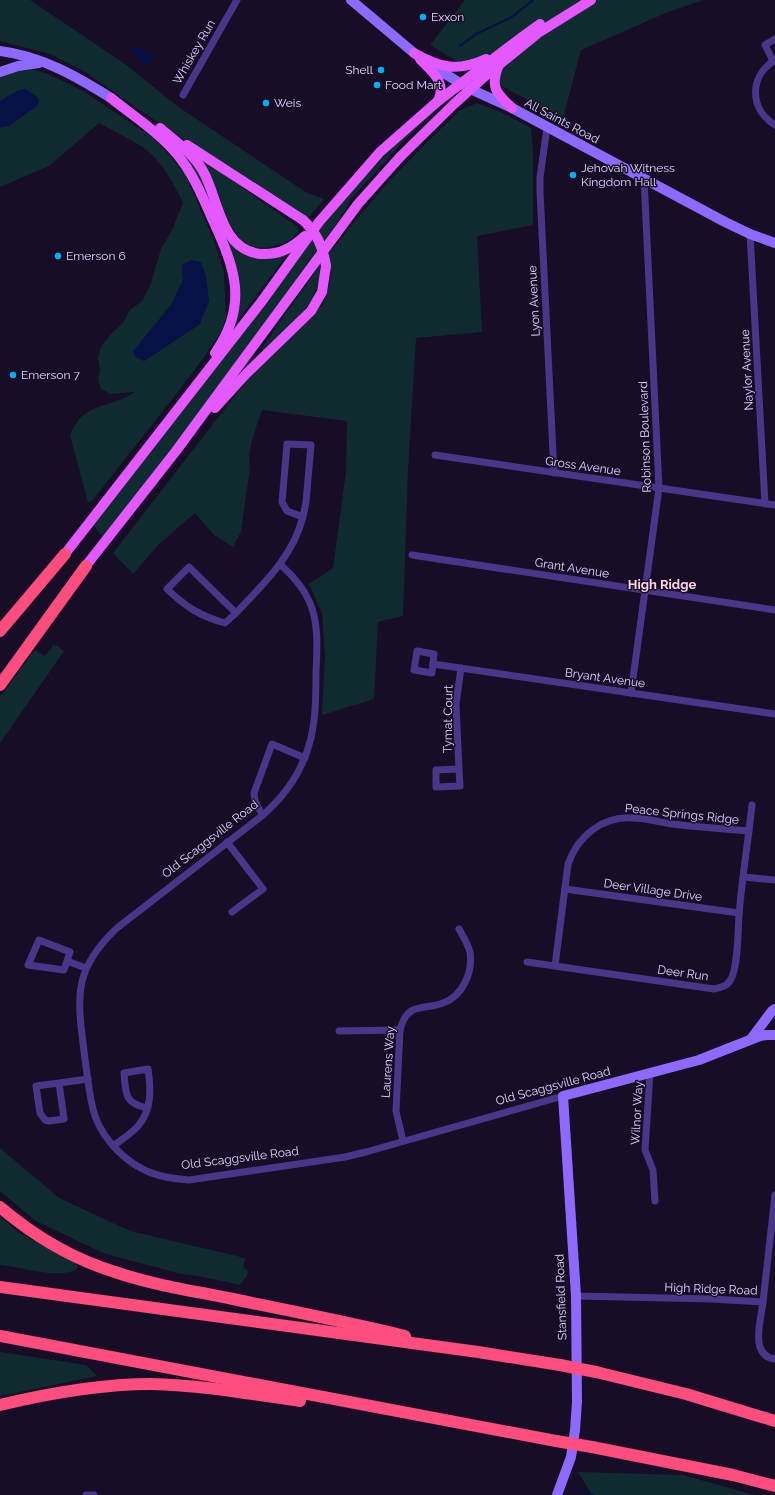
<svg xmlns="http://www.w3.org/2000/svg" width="775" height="1495" font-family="Raleway,sans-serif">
  <rect width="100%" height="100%" fill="#170d26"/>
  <g fill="#102b30" fill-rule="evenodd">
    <polygon points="0,0 30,0 125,64 177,106 307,193 324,199 307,220 141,111 87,73 50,54 0,41"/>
    <polygon points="465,0 703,0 668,12 581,50 563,118 484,77 430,45"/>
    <path d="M29,68l19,6 35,17 69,46 18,19 16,20 28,65 10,31 2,44 -4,14 -20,30 -25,33 -85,108 -4,1 -18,-67c2,-4 4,-9 7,-13 14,-19 41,-17 58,-30l-24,2 -10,-5 -3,-10 2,-9 -2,-12 3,-12 11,-13 11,-10 7,-13 12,-9 8,-15 11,-37 11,-19 11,-27c-9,-20 -23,-45 -42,-57 -14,-9 -28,-15 -42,-23l-50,43 -49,21v-112zM182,265l18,59 -56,37 -11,-9 38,-47 12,-25z"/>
    <polygon points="448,99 402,143 352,198 339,220 308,262 262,329 161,463 103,538 93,524 182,412 337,207 391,149 413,127"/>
    <path d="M477,103l28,11 26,14 2,25v72l-56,11 5,96 -66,6 -8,131 -5,147 -25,6 -4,77 -52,16 3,-61 -3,-41 -13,-29 24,-16 13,-96 1,-51 -85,-11c-6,18 -15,39 -12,57l-9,64 -8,16 -19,-12 -19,-22 -37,32 -25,29 -20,-21 135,-174 75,-75 7,-22 1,-17 -3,-11 58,-70 42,-43 31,-30z"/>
    <polygon points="175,145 199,169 238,248 286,253 285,257 237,322 234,323 238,281"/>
    <path d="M205,161l94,67c-2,9 -13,15 -21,17 -39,13 -48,-21 -59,-49 -5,-12 -11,-23 -16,-34z"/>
    <path d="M320,263c2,41 -30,61 -56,87h-3c19,-29 41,-57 59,-87z"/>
    <polygon points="54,644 64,651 0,743 0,697 35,650 45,656"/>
    <polygon points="0,1148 59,1198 130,1231 245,1258 243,1268 248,1270 247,1276 240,1285 198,1276 181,1274 103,1253 36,1221 0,1191"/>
    <path d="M0,1217c8,6 16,14 25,19 17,10 37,16 53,29l-2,5c-24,9 -52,-3 -76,-5z"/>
    <polygon points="0,1352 86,1365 97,1376 0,1396"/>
    <polygon points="578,1472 683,1475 754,1495 592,1495"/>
  </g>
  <g fill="#071145">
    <polygon points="135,46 155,56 147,67 131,51"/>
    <polygon points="25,89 36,96 39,101 37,106 9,126 0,128 0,101 17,91"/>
    <polygon points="191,260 201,262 206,276 209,301 200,324 144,361 135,357 133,351 171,305 183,280 182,265"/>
  </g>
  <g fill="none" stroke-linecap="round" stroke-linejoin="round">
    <g stroke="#071145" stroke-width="2">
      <polyline points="460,46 476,34 512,17 533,0"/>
      <polyline points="574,1488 592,1495"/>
    </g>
    <g stroke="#4a3688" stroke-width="7">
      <path d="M775,60c-26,16 -26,49 0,65"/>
      <polyline points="773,61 765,45 775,39"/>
      <polyline points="183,95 237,0"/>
      <polyline points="547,128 540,177 540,192 554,473"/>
      <polyline points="750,234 765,504"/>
      <polyline points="435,455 775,505"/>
      <polyline points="412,555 775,610"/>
      <path d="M281,565c12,11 23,23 29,38 9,22 7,46 6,69 0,29 0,60 -12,87 -9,23 -23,40 -41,56l-146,113c-47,44 -39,73 -32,131 3,19 4,39 10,57 5,14 13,25 23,35 21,21 42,27 71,29l156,-23 21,-5 197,-56"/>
      <path d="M236,613l-11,10c-25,-7 -39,-16 -58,-34l22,-22 47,46c28,-30 56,-55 67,-96l-16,-6 -5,-9 5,-58 24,1 -5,57 -3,15"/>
      <polygon points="417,651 434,654 432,673 414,670"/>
      <polyline points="433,664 775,714"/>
      <polyline points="631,693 659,488 644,179"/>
      <polyline points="459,769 460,786 436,787 436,770 459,769 456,704 461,668"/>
      <path d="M263,815c-5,-7 -9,-13 -9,-22l18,-49 33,14"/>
      <polyline points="227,842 263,889 232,912"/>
      <polyline points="744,877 775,880"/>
      <polyline points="565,889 739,913"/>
      <polyline points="67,961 64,970 28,965 39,940 70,952 67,961 86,968"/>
      <path d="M527,962l187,27c8,-2 14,-3 17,-10 7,-12 7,-49 8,-64 3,-37 9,-73 13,-110"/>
      <path d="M555,966l13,-102c10,-28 34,-48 65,-46 13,0 26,4 39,6 26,3 51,5 77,7"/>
      <polyline points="339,1031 400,1030"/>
      <polyline points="650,1073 645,1150 653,1170 655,1201"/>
      <polyline points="59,1083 36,1086 40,1113 45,1120 49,1121 64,1119 59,1083 88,1079"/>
      <path d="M403,1141l-7,-30 4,-81c2,-8 5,-16 13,-20 9,-4 21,-3 30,-7 20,-7 30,-31 27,-51 -2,-8 -7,-16 -11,-23"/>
      <path d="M113,1146c8,-6 18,-12 25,-20 14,-16 13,-37 10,-57l-24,4c2,21 0,30 23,35"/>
      <polyline points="576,1296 712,1299 763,1302 775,1195"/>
      <path d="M763,1302c-2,18 -14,54 12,57"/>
      <polyline points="86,1495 94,1495"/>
    </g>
    <g stroke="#8d69ff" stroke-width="10">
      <polyline points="351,0 414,53 437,69 470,89 512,108 725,222 750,234 775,243"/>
      <path d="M0,51c41,5 76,25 111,47"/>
      <polyline points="0,72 18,66 39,63"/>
      <polyline points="751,1039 772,1011 775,1009"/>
      <polyline points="557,1495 571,1457 575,1430 577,1402 576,1296 563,1096 699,1060 760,1036 766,1035 775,1035"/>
    </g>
    <g stroke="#e459ff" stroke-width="10">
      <path d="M414,53c27,15 43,19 72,6"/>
      <path d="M420,59c12,13 27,23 18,42"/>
      <path d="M498,67c-8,21 -1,27 14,41"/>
      <path d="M111,98c21,17 46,33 65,55 16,19 25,40 35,63 23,50 39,87 4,137"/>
      <path d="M160,128c15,13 33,25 43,43 16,28 17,79 58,83 18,1 31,-6 44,-18"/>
      <polyline points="187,145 303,220"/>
      <polyline points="215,408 246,374 311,311 322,292 326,266"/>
      <polyline points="61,559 262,301 319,222 380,152 438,101 522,37 540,24"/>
      <polyline points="81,572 176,451 358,204 400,157 454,104 484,77 538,33 591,0"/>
    </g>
    <g stroke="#ff4d7d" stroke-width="12">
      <polyline points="0,631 65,554"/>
      <polyline points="0,685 86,566"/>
      <path d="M0,1207c34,29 73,52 115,65 38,13 79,19 118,27 57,12 115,23 172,37"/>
      <polyline points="0,1287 478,1352 560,1365"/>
      <polyline points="0,1336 556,1441"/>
      <polyline points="596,1372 686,1394 775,1421"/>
      <path d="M0,1405c50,-12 100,-21 151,-21 50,1 100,10 149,17"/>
      <polyline points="592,1447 733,1475 775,1486"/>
    </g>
    <path stroke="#e459ff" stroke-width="10" d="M303,220c14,13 20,27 23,46"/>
    <g stroke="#ff4d7d" stroke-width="12">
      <polyline points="560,1365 596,1372"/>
      <polyline points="556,1441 592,1447"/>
    </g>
  </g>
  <g fill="#00aefd" stroke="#170d26" stroke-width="1.5">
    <circle cx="423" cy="17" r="4"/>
    <circle cx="381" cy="70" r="4"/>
    <circle cx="377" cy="85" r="4"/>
    <circle cx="266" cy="103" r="4"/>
    <circle cx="573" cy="175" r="4"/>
    <circle cx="58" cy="256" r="4"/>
    <circle cx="13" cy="375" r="4"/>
  </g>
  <g text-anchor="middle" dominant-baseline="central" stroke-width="3" stroke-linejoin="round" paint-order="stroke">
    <g font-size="12" fill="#e1d2ff" stroke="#170d26" text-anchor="start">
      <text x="431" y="17">Exxon</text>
      <text x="373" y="70" text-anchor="end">Shell</text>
      <text x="385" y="85">Food Mart</text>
      <text x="274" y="103">Weis</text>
      <text x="581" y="168">Jehovah Witness<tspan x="581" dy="14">Kingdom Hall</tspan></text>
      <text x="66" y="256">Emerson 6</text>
      <text x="21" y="375">Emerson 7</text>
    </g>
    <g font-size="12" fill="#e1d2ff" stroke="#170d26">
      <text transform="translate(194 52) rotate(-60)">Whiskey Run</text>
      <text transform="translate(562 121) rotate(28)">All Saints Road</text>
      <text transform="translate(534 301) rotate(-93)">Lyon Avenue</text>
      <text transform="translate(747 370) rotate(-93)">Naylor Avenue</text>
      <text transform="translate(645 437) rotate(-92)">Robinson Boulevard</text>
      <text transform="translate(583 466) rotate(8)">Gross Avenue</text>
      <text transform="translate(572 568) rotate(9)">Grant Avenue</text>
      <text transform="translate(605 678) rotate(8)">Bryant Avenue</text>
      <text transform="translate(448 719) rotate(-89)">Tymat Court</text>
      <text transform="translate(682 814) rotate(6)">Peace Springs Ridge</text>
      <text transform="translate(210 839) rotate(-38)">Old Scaggsville Road</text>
      <text transform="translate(653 890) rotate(8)">Deer Village Drive</text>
      <text transform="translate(683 973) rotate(8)">Deer Run</text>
      <text transform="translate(388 1062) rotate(-86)">Laurens Way</text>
      <text transform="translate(553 1086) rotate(-15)">Old Scaggsville Road</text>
      <text transform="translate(637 1113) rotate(-87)">Wilnor Way</text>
      <text transform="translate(240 1158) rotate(-7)">Old Scaggsville Road</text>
      <text transform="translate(711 1289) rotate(2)">High Ridge Road</text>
      <text transform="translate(561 1297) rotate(-92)">Stansfield Road</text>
    </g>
    <g font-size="13" font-weight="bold" fill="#ffd4e6" stroke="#170d26">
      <text x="662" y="584">High Ridge</text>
    </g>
  </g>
</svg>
